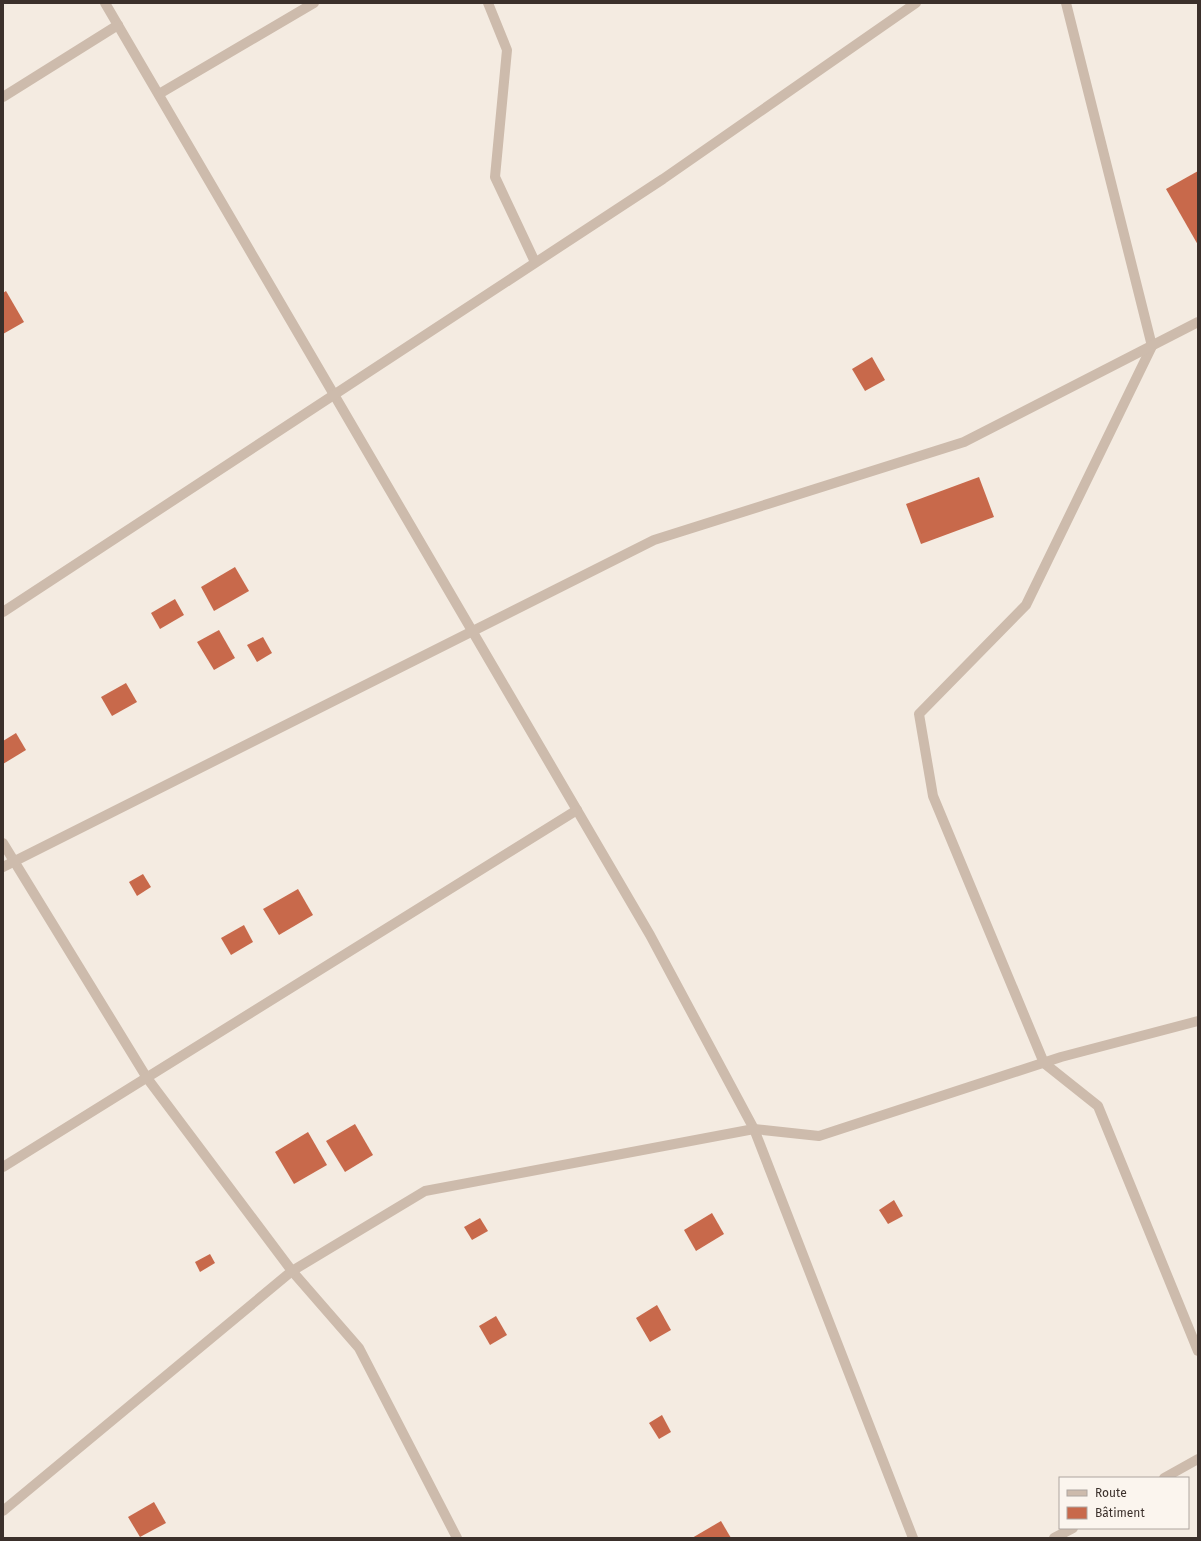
<svg xmlns="http://www.w3.org/2000/svg" width="1201" height="1541" font-family="'Fira Sans',sans-serif">
  <rect width="100%" height="100%" fill="#f4ebe1"/>
  <g fill="#c8694b">
    <polygon points="1198,171 1198,245 1166,189"/>
    <polygon points="6,291 24,322 3,334 3,293"/>
    <polygon points="872,357 885,380 865,391 852,369"/>
    <polygon points="979,477 994,517 921,544 906,504"/>
    <polygon points="235,567 249,591 214,611 201,587"/>
    <polygon points="175,599 184,615 160,629 151,613"/>
    <polygon points="219,630 235,658 214,670 197,642"/>
    <polygon points="263,637 272,653 257,662 247,645"/>
    <polygon points="126,683 137,702 112,716 101,697"/>
    <polygon points="16,733 26,750 3,764 3,741"/>
    <polygon points="143,874 151,887 137,896 129,882"/>
    <polygon points="298,889 313,915 279,935 263,909"/>
    <polygon points="244,925 253,942 231,955 221,938"/>
    <polygon points="355,1124 373,1155 345,1172 326,1141"/>
    <polygon points="308,1132 327,1165 294,1184 275,1152"/>
    <polygon points="894,1200 903,1216 888,1224 879,1210"/>
    <polygon points="712,1213 724,1234 696,1251 684,1230"/>
    <polygon points="480,1218 488,1231 472,1240 464,1227"/>
    <polygon points="210,1254 215,1263 200,1272 195,1262"/>
    <polygon points="657,1305 671,1330 650,1342 636,1318"/>
    <polygon points="496,1316 507,1335 490,1345 479,1326"/>
    <polygon points="662,1415 671,1432 659,1439 649,1423"/>
    <polygon points="154,1502 166,1523 140,1537 128,1517"/>
    <polygon points="721,1521 731,1538 692,1538"/>
  </g>
  <g fill="none" stroke-linecap="round" stroke-linejoin="round">
    <g stroke="#cdbbac" stroke-width="10">
      <polyline points="105,3 650,935 754,1129 913,1538"/>
      <polyline points="488,3 507,50 495,177 535,262"/>
      <polyline points="1066,3 1152,346 1026,605 919,714 933,796 1044,1063 1098,1106 1198,1351"/>
      <polyline points="159,94 314,3"/>
      <polyline points="3,97 118,25"/>
      <polyline points="3,612 663,179 916,3"/>
      <polyline points="3,843 147,1078 292,1271 359,1348 457,1538"/>
      <polyline points="3,867 654,540 964,442 1198,322"/>
      <polyline points="3,1167 577,810"/>
      <polyline points="1164,1478 1198,1459"/>
      <polyline points="3,1511 292,1271 425,1191 754,1129 819,1136 1061,1057 1198,1021"/>
      <polyline points="1054,1538 1073,1528"/>
    </g>
  </g>
  <rect width="1201" height="1541" fill="none" stroke="#3b302b" stroke-width="8"/>
  <rect x="1059" y="1477" width="130" height="52" fill="#fbf5ee" stroke="#aea6a0"/>
  <rect x="1067" y="1490" width="20" height="6" fill="#cdbbac" stroke="#aea6a0"/>
  <text x="1095" y="1497" font-size="12" fill="#3b302b">Route</text>
  <rect x="1067" y="1507" width="20" height="12" fill="#c8694b" stroke="#aea6a0"/>
  <text x="1095" y="1517" font-size="12" fill="#3b302b">Bâtiment</text>
</svg>
